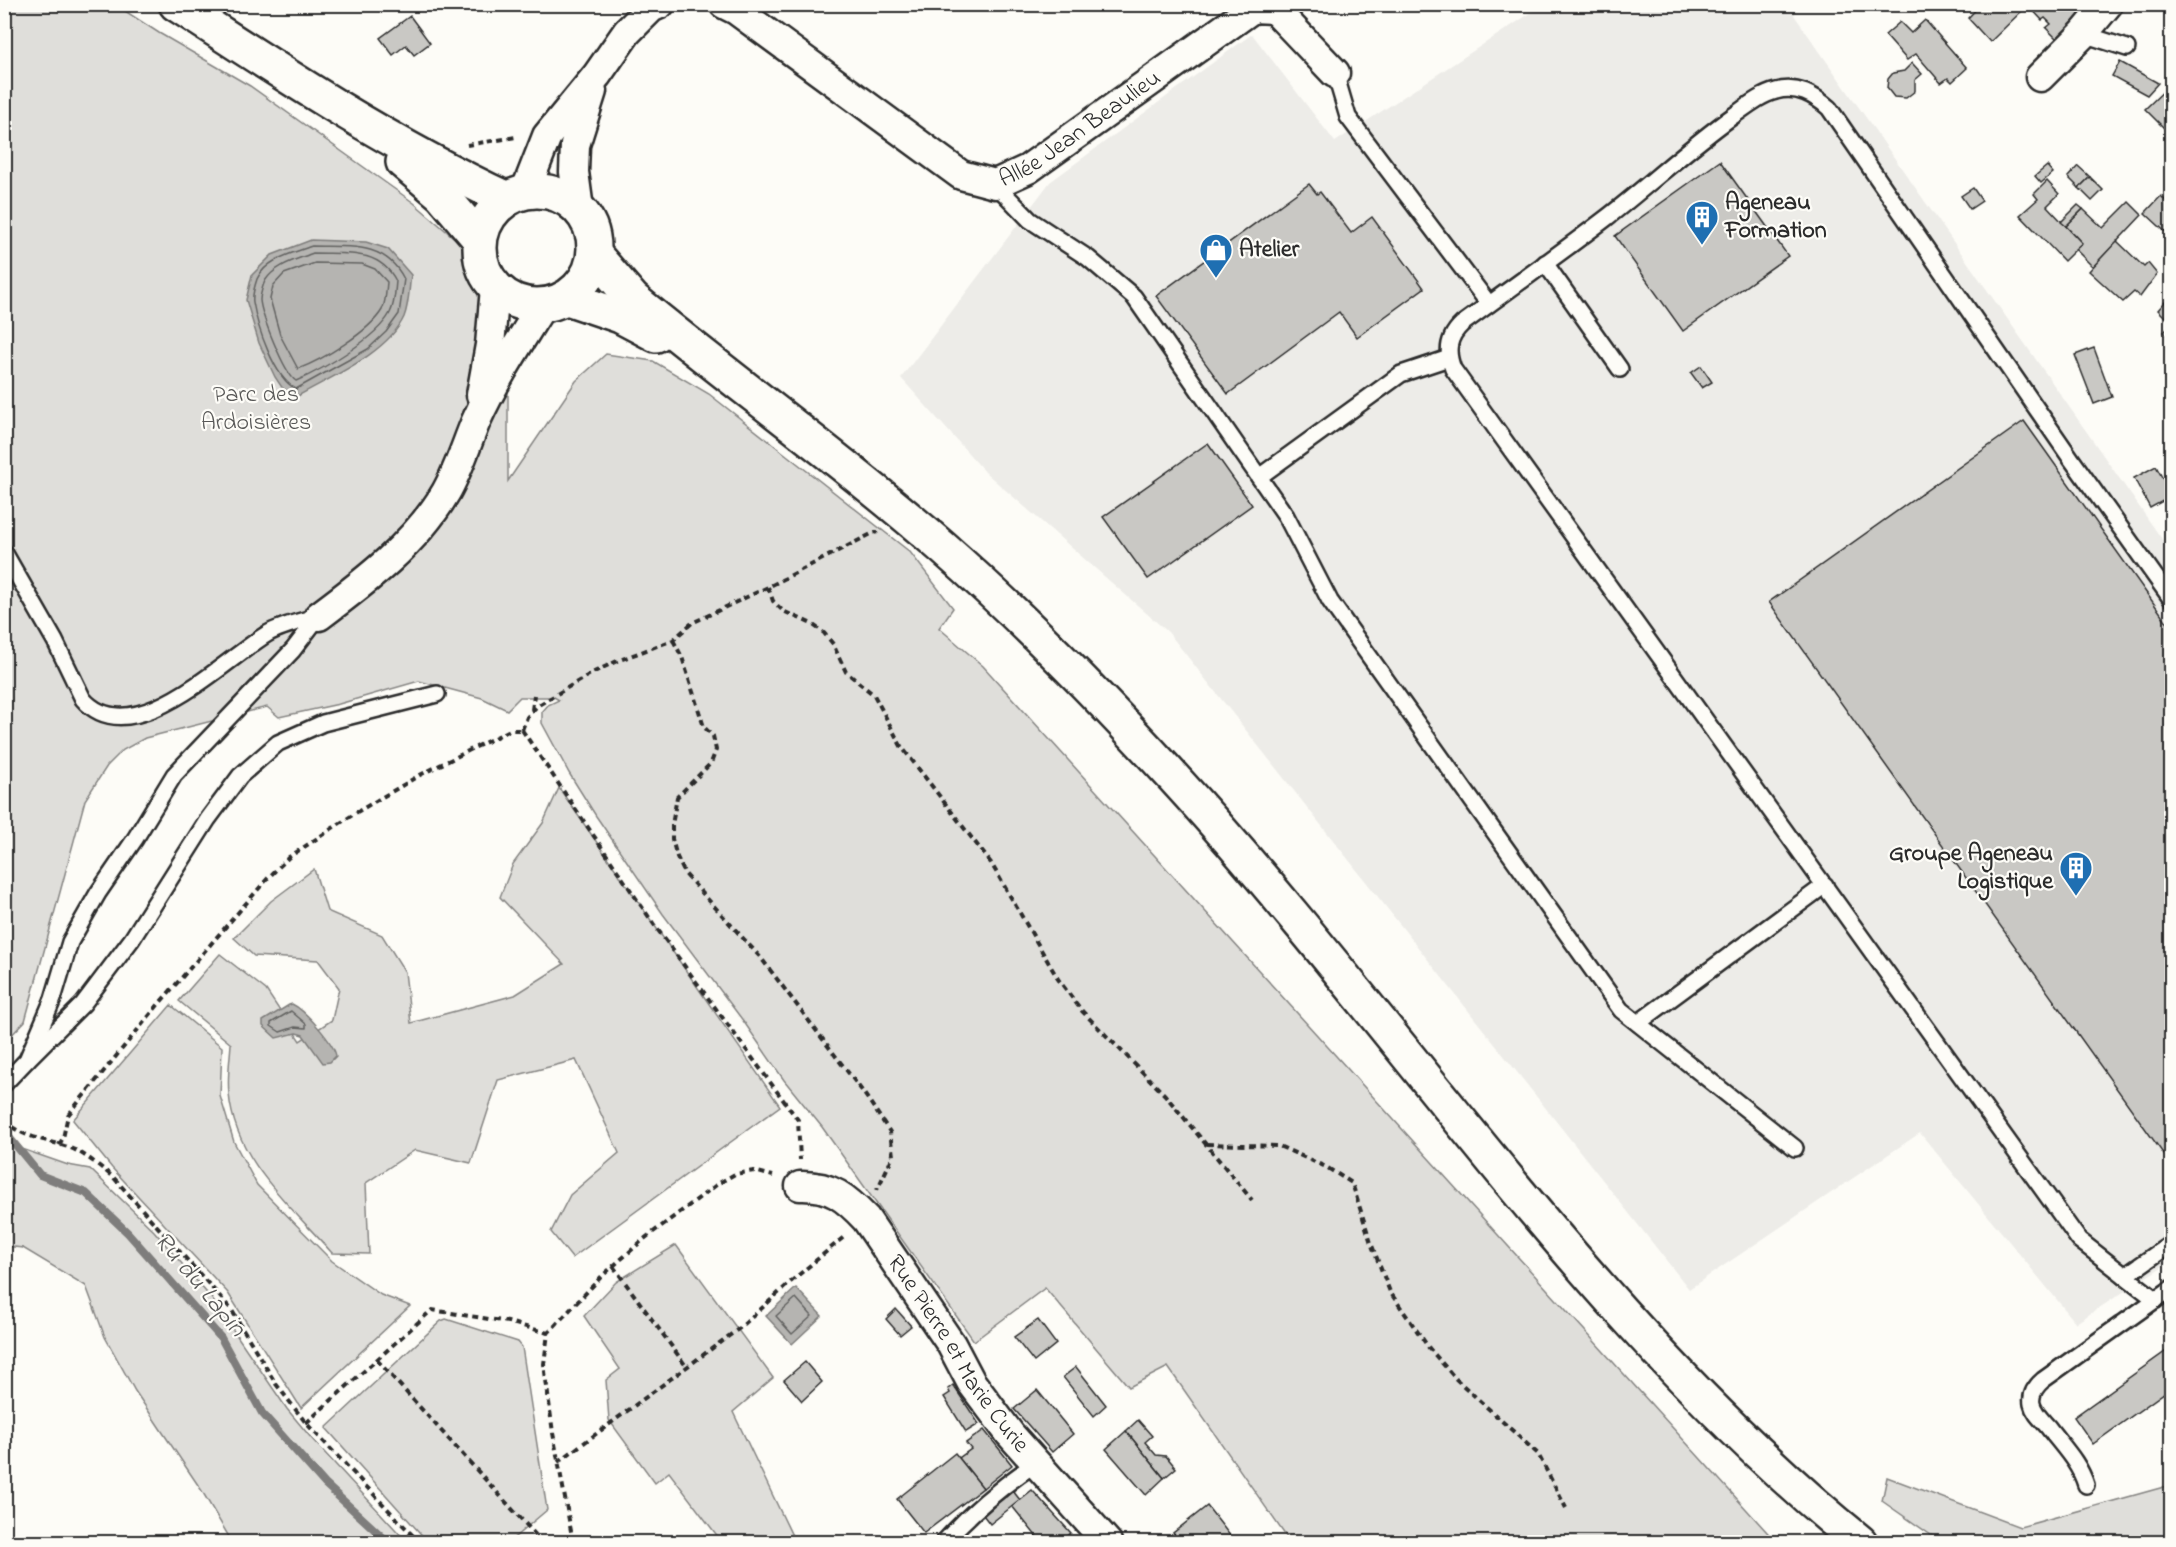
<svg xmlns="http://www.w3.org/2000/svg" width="2176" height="1547" font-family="'Indie Flower',sans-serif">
  <rect width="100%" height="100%" fill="#fdfcf7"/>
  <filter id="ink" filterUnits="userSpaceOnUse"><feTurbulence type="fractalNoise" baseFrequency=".0167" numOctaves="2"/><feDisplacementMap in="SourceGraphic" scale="12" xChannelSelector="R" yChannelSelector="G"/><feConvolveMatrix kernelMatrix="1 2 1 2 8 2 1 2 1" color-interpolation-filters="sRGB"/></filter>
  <g filter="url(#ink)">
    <polygon fill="#edece8" points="1543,5 1800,5 1794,15 2171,552 2171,1261 2076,1323 1920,1133 1689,1289 1168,632 986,473 901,378 1050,182 1252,34 1335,142"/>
    <g fill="#dfdeda" stroke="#858482" stroke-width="1.5">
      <polygon points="4,5 116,5 159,33 250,86 414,203 483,263 501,306 508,337 508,481 576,381 606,354 653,361 709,394 910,552 953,608 939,628 983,666 1776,1542 1290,1542 1168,1367 1129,1387 1045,1288 974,1341 822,1127 784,1080 744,1022 663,914 596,816 569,773 542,723 542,712 548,705 559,700 554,697 520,697 507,710 482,698 419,681 339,704 279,717 267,707 145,738 123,750 107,766 85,800 25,1021 5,1042"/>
      <path d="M559,788l221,318 -208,152 -21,-26 19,-37 49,-42 -43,-93 -78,20 -27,83 -56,-13 -49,33 3,71 -37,-1c-41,-47 -97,-92 -103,-159 -2,-16 1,-34 2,-50l-52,-43 41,-47 46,36 34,51 32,-21 7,-32 -21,-28 -64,-4 -20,-18 37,-37 43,-32 13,42 55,24 23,37 6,51 104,-28 49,-31 -64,-67 13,-33 30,-41z"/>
      <polygon points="171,1005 222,1047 220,1096 234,1142 257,1185 332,1261 381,1295 410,1306 301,1408 228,1293 112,1168 73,1120"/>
      <polygon points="5,1143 68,1165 90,1169 154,1231 212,1299 287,1409 312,1439 407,1542 232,1542 202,1491 135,1391 105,1337 86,1286 23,1248 5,1246"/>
      <polygon points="676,1245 773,1378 733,1412 795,1542 722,1542 669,1472 655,1483 609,1420 606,1380 620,1369 584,1316 616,1282"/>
      <polygon points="446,1319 518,1342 522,1347 547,1510 509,1542 428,1542 326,1428 441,1321"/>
      <polygon points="1887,1477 2020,1527 2171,1485 2171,1542 1941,1542 1882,1501"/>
    </g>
    <g fill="#b5b4b1" stroke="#7e7d7b" stroke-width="1.5">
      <path d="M311,240l55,2 22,7 23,26c-2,13 -2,30 -7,42 -17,37 -74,60 -108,80l-13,-8 -8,-12 -16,-34 -13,-43 6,-25 20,-20z"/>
      <path d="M292,1004c13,6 42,39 44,52l-6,6 -7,1 -20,-28 -7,-2 -20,5 -13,-12v-5l26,-16z"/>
      <polygon points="796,1288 822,1316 792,1344 766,1316"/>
    </g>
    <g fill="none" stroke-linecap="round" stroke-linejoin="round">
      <g stroke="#626261" stroke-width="1.5">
        <path d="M312,246c36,1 73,-5 92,33l-5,35 -13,18 -18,17 -72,40c-22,-11 -39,-63 -43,-87 -1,-6 2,-17 4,-23 9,-20 36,-26 55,-33z"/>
        <path d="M313,253c32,1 66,-5 83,28 -1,10 -1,23 -6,32 -13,25 -68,57 -94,68 -12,-8 -35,-67 -36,-81 0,-5 3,-15 5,-19 10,-16 31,-21 48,-28z"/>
        <path d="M315,263l47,1 13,5 12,13c-1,9 -1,20 -5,28 -13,22 -60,50 -84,59l-18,-34 -10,-36 3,-13 11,-12z"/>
        <polygon points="291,1011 306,1024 306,1028 295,1027 280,1032 271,1026 271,1023"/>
        <polygon points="796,1298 812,1316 792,1334 776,1316"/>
      </g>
      <polyline stroke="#7e7d7b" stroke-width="8" points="4,1131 40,1175 86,1193 128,1233 221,1338 262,1413 325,1484 388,1542"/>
    </g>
    <g fill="#c9c8c4" stroke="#2b2b2b" stroke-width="1.5">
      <polygon points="1981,4 2042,4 2048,10 2053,4 2093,4 2059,41 2046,28 2051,24 2045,18 2042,20 2028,5 1990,42 1968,18"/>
      <polygon points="410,16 430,43 414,55 406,45 393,55 380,38"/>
      <polygon points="1925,20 1967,68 1952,82 1948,78 1941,83 1916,54 1907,60 1885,35 1900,22 1911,33"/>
      <polygon points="2120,62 2158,83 2147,95 2112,76"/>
      <polygon points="1912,63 1922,74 1915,80 1915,91 1906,98 1894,97 1887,88 1888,79 1893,73 1904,71"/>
      <polygon points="2170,85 2172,123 2165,129 2145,109"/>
      <polygon points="1720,161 1788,256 1683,331 1615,236"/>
      <polygon points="2047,166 2053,173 2041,183 2035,176"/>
      <polygon points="2078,166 2090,177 2079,188 2068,177"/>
      <polygon points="2090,177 2103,190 2092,201 2079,188"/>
      <polygon points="2047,181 2059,194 2047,206 2082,243 2064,261 2020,215 2038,199 2034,194"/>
      <polygon points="1309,184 1317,194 1320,192 1351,233 1372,217 1424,288 1357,337 1339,312 1228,394 1156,296"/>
      <polygon points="1973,188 1982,201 1970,209 1961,196"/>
      <polygon points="2161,196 2172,207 2172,238 2145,213"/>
      <polygon points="2129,202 2142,215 2093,267 2075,249 2082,243 2066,226 2083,209 2103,228"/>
      <polygon points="2078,205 2083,209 2066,226 2061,222"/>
      <polygon points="2117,241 2144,267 2148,263 2157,274 2140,297 2134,292 2123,302 2089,271"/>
      <polygon points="2172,294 2172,316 2168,320 2158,310"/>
      <polygon points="2172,324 2172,340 2164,332"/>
      <polygon points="2094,348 2112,397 2094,404 2075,355"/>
      <polygon points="1701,366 1712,382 1702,388 1691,373"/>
      <polygon points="2024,421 2172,629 2172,1166 1769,602"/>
      <polygon points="1208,443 1252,505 1148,579 1103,517"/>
      <polygon points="2156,466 2172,496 2150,508 2134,478"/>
      <polygon points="896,1309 911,1326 900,1335 886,1319"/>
      <polygon points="1038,1320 1056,1344 1034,1362 1014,1337"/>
      <polygon points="2172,1347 2172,1387 2093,1444 2074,1417"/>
      <polygon points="805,1362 822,1382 802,1401 784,1380"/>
      <polygon points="1076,1367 1106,1405 1094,1416 1063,1377"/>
      <polygon points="953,1385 979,1424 966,1432 944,1397 950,1393 948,1389"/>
      <polygon points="1037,1390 1073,1434 1052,1452 1014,1409"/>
      <polygon points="1138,1420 1152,1436 1145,1442 1156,1455 1166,1456 1176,1468 1164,1478 1126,1431"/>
      <polygon points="984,1430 1012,1465 983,1488 959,1458 971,1449 966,1443"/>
      <polygon points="1126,1431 1164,1478 1146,1495 1106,1449"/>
      <polygon points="955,1453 983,1488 924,1533 897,1499"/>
      <polygon points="1032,1490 1071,1533 1061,1542 1041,1542 1012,1506"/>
      <polygon points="1013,1491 1020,1500 990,1524 980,1511 1002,1492 1006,1497"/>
      <polygon points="1207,1506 1235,1542 1180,1542 1173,1533"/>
    </g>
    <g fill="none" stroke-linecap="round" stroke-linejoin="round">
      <g stroke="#2b2b2b" stroke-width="20">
        <g id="service">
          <polyline points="2083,34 2127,48"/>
          <polyline points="1335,73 1348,117 1489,304"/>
          <polyline points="995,184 1030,220 1088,258 1134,297 1286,516 1330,601 1621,1010 1795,1148"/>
          <polyline points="1545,263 1620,369"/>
          <polyline points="1259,477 1401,374 1449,358"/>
          <path d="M4,552l51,89 28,58c48,56 141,-39 184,-65 15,-9 36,-13 52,-18"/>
          <polyline points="1638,1023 1825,885"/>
          <polyline points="27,1060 83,1004 132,939 208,819 240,776 278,743 323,723 437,694"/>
          <polyline points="4,1084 27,1060 53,999 70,942 98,893 135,839 174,775 293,650 319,616"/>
          <polyline points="2125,1276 2172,1243"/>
          <path d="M2156,1300l-77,-60 -626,-871c-7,-18 -5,-32 9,-45 48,-35 96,-69 143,-105 44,-34 83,-71 128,-103 13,-9 27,-21 43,-25 21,-6 38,4 53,17l243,352 100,140"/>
          <path d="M2086,1485c-7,-23 -24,-39 -38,-58 -6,-7 -14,-14 -16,-23 -2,-10 4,-18 11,-24l129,-92"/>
          <path d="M944,1542c27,-30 58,-56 92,-79"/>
        </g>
      </g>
      <g stroke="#2b2b2b" stroke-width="33">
        <g id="minor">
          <path id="s1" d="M724,4l12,6 225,165 34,9 33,-15 225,-161 21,1 61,64"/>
          <polyline points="2040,77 2083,34 2108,4"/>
          <polyline points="525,192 547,136 597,75 627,32 651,8 660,4"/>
          <polyline points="579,209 574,172 575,145 592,91"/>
          <polyline points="481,395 490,345 495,288"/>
          <path d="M319,616c47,-35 97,-73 127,-124 13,-23 20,-47 30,-71 18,-40 43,-78 66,-115"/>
          <path id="s2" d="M800,1186c31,-1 46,12 66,33l85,125 20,38 39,52 97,108"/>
        </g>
      </g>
      <g stroke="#2b2b2b" stroke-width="38">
        <g id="secondary">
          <path d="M176,4c107,70 215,141 331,195"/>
          <polyline points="403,162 442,195 480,240"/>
          <circle cx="537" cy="248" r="57"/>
          <path d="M595,255l38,44c102,84 209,161 309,248 81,71 158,150 231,230 232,253 418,547 687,765"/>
          <polyline points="567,298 620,316 656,335"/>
        </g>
      </g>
      <g stroke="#2b2b2b" stroke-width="4" stroke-dasharray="6 4.5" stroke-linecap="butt">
        <polyline points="467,145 516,137"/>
        <polyline points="768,587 773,601 783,611 812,624 824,633 833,644 846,672 874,695 901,746 991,863 1058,979 1082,1011 1165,1095 1252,1200"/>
        <polyline points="673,640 682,657 704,727 713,736 716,750 711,763 677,797 672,825 672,839 677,857 685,874 761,958 863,1092 890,1132 893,1156 877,1190"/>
        <polyline points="532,710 534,695"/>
        <polyline points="522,730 655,926 798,1120 800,1160"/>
        <polyline points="522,730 527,717 537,706 592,673 617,661 673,640 692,623 768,587 873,533 878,532"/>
        <path d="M4,1120c19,20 47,19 71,30 14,7 27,18 39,28l117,131 45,75 30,39 113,119"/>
        <polyline points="1207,1144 1279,1146 1326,1167 1352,1183 1371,1243 1390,1292 1429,1348 1456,1379 1538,1454 1566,1508"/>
        <polyline points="59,1145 63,1138 68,1115 158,1005 268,878 289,857 357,812 420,775 510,730 522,730"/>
        <polyline points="613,1266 686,1366"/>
        <polyline points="377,1360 542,1542"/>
        <polyline points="306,1423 432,1310 508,1322 548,1333"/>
        <polyline points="558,1462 741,1327 795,1278 845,1236"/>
        <polyline points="573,1542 553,1433 544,1364 548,1333 602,1276 644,1239 719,1183 735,1174 754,1171 773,1176"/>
      </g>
      <use href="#service" stroke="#fdfcf7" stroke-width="15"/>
      <use href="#minor" stroke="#fdfcf7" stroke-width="28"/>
      <use href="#secondary" stroke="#fdfcf7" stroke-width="33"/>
    </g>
  </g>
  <defs>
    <g id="building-pin" transform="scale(1.725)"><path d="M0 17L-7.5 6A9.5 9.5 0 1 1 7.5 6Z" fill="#1f6fb2" stroke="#fdfcf7"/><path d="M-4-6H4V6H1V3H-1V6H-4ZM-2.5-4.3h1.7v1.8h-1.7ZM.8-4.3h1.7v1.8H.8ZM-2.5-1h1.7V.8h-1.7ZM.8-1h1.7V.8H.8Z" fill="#fff"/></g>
    <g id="shop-pin" transform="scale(1.725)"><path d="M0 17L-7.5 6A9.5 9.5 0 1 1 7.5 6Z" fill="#1f6fb2" stroke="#fdfcf7"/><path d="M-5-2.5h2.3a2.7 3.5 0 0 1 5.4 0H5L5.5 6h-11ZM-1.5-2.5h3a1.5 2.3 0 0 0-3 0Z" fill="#fff"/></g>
  </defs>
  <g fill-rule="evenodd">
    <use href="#building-pin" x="1702" y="217"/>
    <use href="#shop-pin" x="1216" y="250"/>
    <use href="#building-pin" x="2076" y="868"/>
  </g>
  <g text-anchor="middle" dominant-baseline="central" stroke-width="4.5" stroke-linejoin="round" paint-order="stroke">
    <g font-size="24" fill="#2b2b2b" stroke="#fdfcf7">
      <text stroke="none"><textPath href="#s1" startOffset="429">Allée Jean Beaulieu</textPath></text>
      <text stroke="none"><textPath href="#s2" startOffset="240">Rue Pierre et Marie Curie</textPath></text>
    </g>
    <g font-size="24" font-weight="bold" fill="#2b2b2b" stroke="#fdfcf7" text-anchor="start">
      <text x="1725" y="203">Ageneau<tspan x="1725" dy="28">Formation</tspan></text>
      <text x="1239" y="250">Atelier</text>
      <text x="2053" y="854" text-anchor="end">Groupe Ageneau<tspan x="2053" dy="28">Logistique</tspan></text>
    </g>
    <g font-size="24" fill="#585857" stroke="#fdfcf7">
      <text x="256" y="395">Parc des<tspan x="256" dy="28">Ardoisières</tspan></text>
    </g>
    <g font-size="26" font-style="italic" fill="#5b5b5a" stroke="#fdfcf7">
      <text transform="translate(199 1285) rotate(50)">Ru du Lapin</text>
    </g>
  </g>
  <rect width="2176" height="1547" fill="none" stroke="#fdfcf7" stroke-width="24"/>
  <rect x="12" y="12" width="2152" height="1523" fill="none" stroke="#2b2b2b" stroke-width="2" filter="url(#ink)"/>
</svg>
